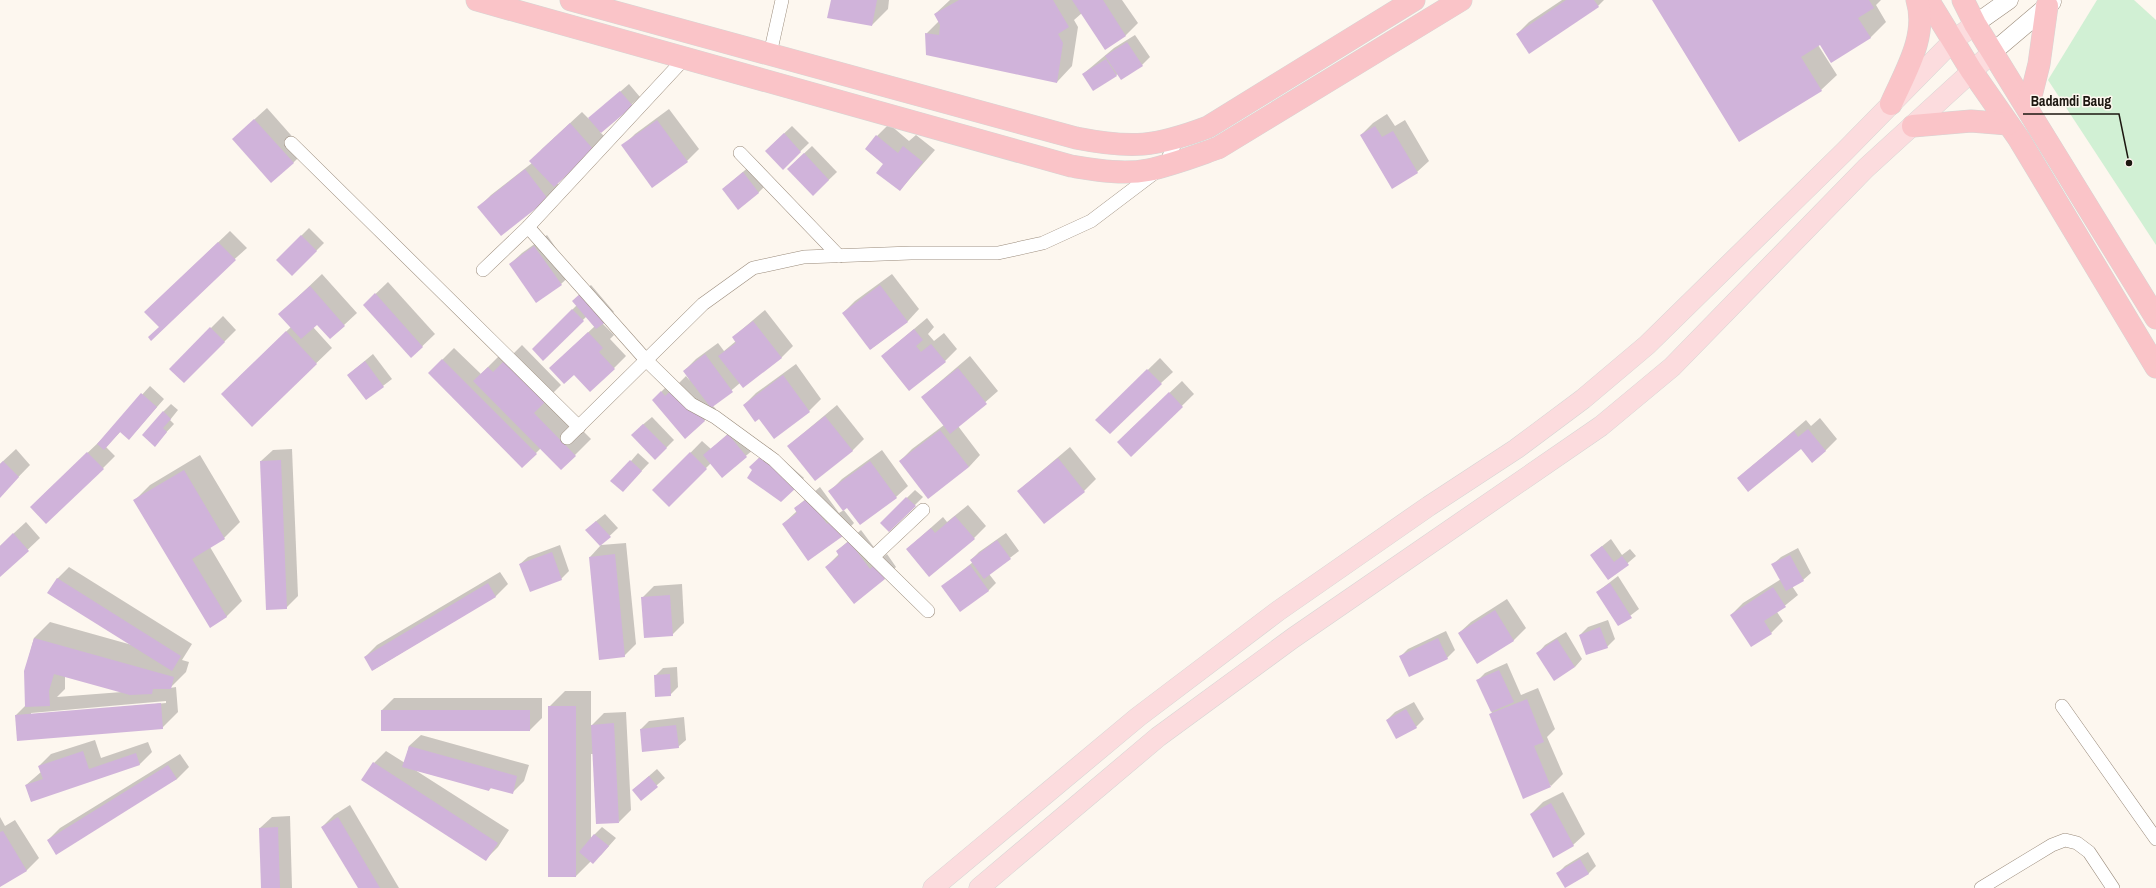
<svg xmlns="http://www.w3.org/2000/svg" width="2156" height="888" font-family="'Archivo Narrow',sans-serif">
  <rect width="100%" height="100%" fill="#fdf7ef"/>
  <polygon fill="#d1f0d4" points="2097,0 2134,0 2156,20 2156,245 2048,80"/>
  <g fill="#0003" fill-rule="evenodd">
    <polygon points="832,0 889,0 888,9 872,25"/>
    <polygon points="950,0 1122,0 1138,23 1126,35 1105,49 1082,13 1074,20 1078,27 1072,66 1057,82 926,34 939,21 935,14"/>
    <polygon points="1562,0 1604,0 1598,6 1517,34 1529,22"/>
    <polygon points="1653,0 1881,0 1876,5 1886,22 1870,38 1818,45 1837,75 1821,90"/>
    <polygon points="1135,35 1150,57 1142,65 1116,75 1083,74 1114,48"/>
    <polygon points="629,84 640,97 600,132 605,137 557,183 560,187 548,198 479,207 491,195 532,163 542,149 582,112 589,119"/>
    <polygon points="267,108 305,151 293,163 233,139"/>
    <polygon points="669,109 699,149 687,161 623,146 635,134"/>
    <polygon points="1387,114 1395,126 1405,120 1429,161 1417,172 1361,135 1373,123"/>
    <polygon points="889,124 909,141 916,135 935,150 900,190 885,164 877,136"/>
    <polygon points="792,126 809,143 783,168 774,143"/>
    <polygon points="812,146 837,172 813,195 796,161"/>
    <polygon points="751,165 766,185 758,193 723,189"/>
    <polygon points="309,228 324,243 292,275 277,260"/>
    <polygon points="230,231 247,248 160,326 158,300"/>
    <polygon points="547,235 573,273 561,284 510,264 522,253"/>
    <polygon points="322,274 357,313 330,338 317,323 313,327 332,348 252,425 238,378 291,327 280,314"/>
    <polygon points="892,274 919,309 908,321 871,349 843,313 855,301"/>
    <polygon points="388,282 435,334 411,357 364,305"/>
    <polygon points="591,285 614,312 602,323 614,335 610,339 626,356 614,368 574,374 550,368 595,326 587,316 543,359 533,349 577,305 581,293"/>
    <polygon points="765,310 793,346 781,358 740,383 713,406 716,409 704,421 653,400 673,380 677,385 686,376 690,381 684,371 696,359 718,343 724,351 736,341 733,337"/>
    <polygon points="223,316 236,330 184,382 170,369"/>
    <polygon points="927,318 934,327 928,334 934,341 944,333 957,349 945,361 882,356"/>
    <polygon points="522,345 561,385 549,397 591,439 561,469 541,448 522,467 429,373 454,348 481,374 504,351 510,357"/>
    <polygon points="373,354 392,379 366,399 348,375"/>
    <polygon points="970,356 998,391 958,426 980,455 969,467 900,461 912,449 944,425 922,397"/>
    <polygon points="1160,358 1173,372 1161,383 1109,408"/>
    <polygon points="796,364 821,399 809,411 774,438 759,418 744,405 756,393"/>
    <polygon points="1182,381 1194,394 1132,455 1130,430"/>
    <polygon points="150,386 164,399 137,430 121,431 106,447 115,456 103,468 43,495 100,441"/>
    <polygon points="171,404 178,410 170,420 174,424 162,437 163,412"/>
    <polygon points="837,405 864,439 852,451 788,446"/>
    <polygon points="652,417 674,440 655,459 640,427"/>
    <polygon points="1820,418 1837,439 1825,451 1801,448 1738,478 1806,420 1811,426"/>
    <polygon points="736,427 754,449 722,476 711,463 669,505 654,490 702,441 711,449"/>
    <polygon points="1070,447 1096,479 1084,491 1018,491"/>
    <polygon points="770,448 804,478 781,501 758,459"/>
    <polygon points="16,449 30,465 0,496 0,464"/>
    <polygon points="292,449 298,596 286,608 261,461 273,450"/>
    <polygon points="882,450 908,486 896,497 847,506 843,509 854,523 842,535 783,524 797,511 795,508 820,487 839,513 844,510 830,491 842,479"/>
    <polygon points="638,453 649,463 630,483 631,461"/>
    <polygon points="200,455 240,522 224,538 210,547 242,601 226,617 135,500 150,485"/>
    <polygon points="915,490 923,497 889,531 881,523"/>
    <polygon points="968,505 986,526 974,538 907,549 943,517 947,522"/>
    <polygon points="605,514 618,528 600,545 595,522"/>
    <polygon points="26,522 40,538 0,576 0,546"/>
    <polygon points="861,530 882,558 887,554 896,567 884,579 826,567 839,554 837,551"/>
    <polygon points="1006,533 1019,551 989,574 996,583 988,591 943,586 973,562 971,560 979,552"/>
    <polygon points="1611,539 1622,555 1630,549 1636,556 1609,579 1591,555"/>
    <polygon points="626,543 636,644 624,656 590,557 601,545"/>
    <polygon points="560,545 569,571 561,579 520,564 528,557"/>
    <polygon points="1798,548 1811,573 1803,580 1792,586 1798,595 1777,612 1783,621 1771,633 1731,615 1743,603 1781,579 1773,564 1781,557"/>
    <path d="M69,567l123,77 -10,16 7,2 -3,10 -16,16 6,-1 2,25 -16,16 -146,-13 10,-10 -1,-34 9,-33 16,-16 82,23 -75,-66zM65,676l57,16 -65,5 8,-8zM166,701v2l-135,12v-2z"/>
    <polygon points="500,572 508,584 496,596 373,670 365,657 377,645"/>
    <polygon points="1618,576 1639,609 1618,625 1597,592"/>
    <polygon points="682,584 684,623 672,635 642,598 654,586"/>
    <polygon points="1507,599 1526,628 1514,640 1477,663 1459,633 1471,622"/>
    <polygon points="1608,620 1615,639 1607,647 1580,635 1588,627"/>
    <polygon points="1446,631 1455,650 1447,658 1401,656 1408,649"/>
    <polygon points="1566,632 1582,659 1575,667 1538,653 1545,645"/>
    <polygon points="1507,663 1521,695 1538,688 1555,729 1547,737 1563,774 1551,786 1490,715 1492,712 1478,680 1485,673"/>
    <polygon points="677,667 678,687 670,695 655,676 663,668"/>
    <polygon points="565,691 591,691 591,726 604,713 626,712 631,810 619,822 593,754 591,754 591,838 602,827 616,838 601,855 591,861 576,876 549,707"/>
    <polygon points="394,698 542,698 542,718 530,730 382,710"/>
    <polygon points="1414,702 1424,719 1416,727 1387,720 1395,712"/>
    <polygon points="684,717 686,740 678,747 643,751 641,729 649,721"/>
    <polygon points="421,735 529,765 524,781 512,793 492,787 489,790 415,770 509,830 498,847 486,859 374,763 386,751 405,763 409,746"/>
    <polygon points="95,740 101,758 148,742 152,752 140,764 31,801 26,785 41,772 39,766 51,754"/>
    <polygon points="180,754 189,767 177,779 48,840 60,828"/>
    <polygon points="657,769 665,778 641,799 633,790"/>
    <polygon points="1563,792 1585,834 1573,845 1531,814 1543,802"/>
    <polygon points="350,805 399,888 359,888 322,827 334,815"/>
    <polygon points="290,816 292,888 262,888 260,828 272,817"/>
    <polygon points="0,817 5,826 15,820 39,858 27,870 0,886"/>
    <polygon points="1588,852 1596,866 1588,874 1558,873 1565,866"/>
  </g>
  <g fill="#d0b3da">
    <polygon points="831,0 877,0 872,26 827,18"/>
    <polygon points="959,0 1053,0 1069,27 1058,34 1063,43 1057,83 926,55 925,33 939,35 940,25 934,14"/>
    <polygon points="1072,0 1103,0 1126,36 1105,50"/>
    <polygon points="1566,0 1594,0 1599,7 1529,54 1516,34"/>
    <polygon points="1652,0 1869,0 1874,8 1858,18 1871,38 1831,63 1820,45 1801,57 1822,91 1739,142"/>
    <polygon points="1127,42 1143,66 1121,80 1105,56"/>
    <polygon points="1106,59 1117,76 1093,91 1082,74"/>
    <polygon points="620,91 633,106 601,133 588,118"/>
    <polygon points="254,119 294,163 271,183 232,139"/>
    <polygon points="657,120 688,162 652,188 621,145"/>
    <polygon points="570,123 594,150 554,187 529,161"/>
    <polygon points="1375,126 1382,137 1393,131 1418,173 1392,189 1360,135"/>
    <polygon points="784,133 801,152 783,170 765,151"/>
    <polygon points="876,135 898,153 903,146 923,162 900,191 876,173 883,164 865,149"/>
    <polygon points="804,153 829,180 813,196 787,169"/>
    <polygon points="525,169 548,199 501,236 477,207"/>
    <polygon points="743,172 759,193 738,210 722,189"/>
    <polygon points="301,235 317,251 292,276 276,260"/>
    <polygon points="218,242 236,260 151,341 148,337 159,327 144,312"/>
    <polygon points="534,246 562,285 536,303 509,264"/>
    <polygon points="880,285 908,322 870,350 842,313"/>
    <polygon points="310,286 345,326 330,339 317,325 301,339 278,314"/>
    <polygon points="582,292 607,321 596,329 572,301"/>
    <polygon points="375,293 423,347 411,358 363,305"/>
    <polygon points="572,309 584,321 543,361 532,349"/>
    <polygon points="753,321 782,358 743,388 718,356 736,343 732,337"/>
    <polygon points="210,327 225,342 184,383 169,369"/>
    <polygon points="914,329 923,340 916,346 921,352 931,344 946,362 909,391 881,356"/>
    <polygon points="286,331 317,364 252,427 221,394"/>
    <polygon points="588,332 603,348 599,352 615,369 590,392 574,375 564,384 549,368"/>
    <polygon points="705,354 733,392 711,408 683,371"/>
    <polygon points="442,359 537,454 522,468 428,373"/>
    <polygon points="505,360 546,401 534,413 576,456 561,470 473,381 488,367 493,372"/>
    <polygon points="365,361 384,387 366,400 347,375"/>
    <polygon points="958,368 987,404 950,434 921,397"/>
    <polygon points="1147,369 1162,384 1110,434 1095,420"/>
    <polygon points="783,375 810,412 774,439 759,419 755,422 743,405"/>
    <polygon points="674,388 705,421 685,439 652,400 661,391 665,396"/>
    <polygon points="1169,392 1183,407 1131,457 1117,442"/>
    <polygon points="141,393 157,407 129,440 120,432 104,450 97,444"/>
    <polygon points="163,411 171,419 163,428 167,432 155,447 142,435"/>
    <polygon points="825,416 853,451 815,481 787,446"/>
    <polygon points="643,424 667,448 655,460 631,435"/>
    <polygon points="1808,429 1826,451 1812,463 1801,449 1748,492 1737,478 1794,431 1798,437"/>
    <polygon points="940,430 969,467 928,499 899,461"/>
    <polygon points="728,434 747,457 722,478 703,455"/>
    <polygon points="87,452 104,469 46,524 30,507"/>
    <polygon points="690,452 707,469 669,507 652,490"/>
    <polygon points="762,455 797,487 781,502 747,478 752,470 749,467"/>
    <polygon points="1058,458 1085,492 1044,524 1017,491"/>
    <polygon points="281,460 287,609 266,610 260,461"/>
    <polygon points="630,460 642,471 623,492 610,481"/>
    <polygon points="3,461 19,477 0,498 0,464"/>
    <polygon points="870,461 897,498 860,525 847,508 843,511 828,491"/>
    <polygon points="184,470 225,539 192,559 227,617 210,628 133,500"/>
    <polygon points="906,497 916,506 889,532 880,523"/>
    <polygon points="808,498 827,524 832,521 843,536 808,561 782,524 797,513 794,508"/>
    <polygon points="955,516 975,539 929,577 906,549 931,528 935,533"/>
    <polygon points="596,521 611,537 600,546 585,530"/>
    <polygon points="13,533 29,551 0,577 0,546"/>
    <polygon points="997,540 1011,559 984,579 970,560"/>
    <polygon points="849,541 870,569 874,565 885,579 854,604 825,567 839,556 836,551"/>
    <polygon points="1602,546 1614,562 1622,556 1629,565 1608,580 1590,555"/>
    <polygon points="552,552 562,580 530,592 519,564"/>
    <polygon points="615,554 625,657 599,660 589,557"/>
    <polygon points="1790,555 1804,581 1786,591 1771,564"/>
    <polygon points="970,565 989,591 960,612 941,586"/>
    <polygon points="57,578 181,656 172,671 47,593"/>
    <polygon points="488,583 496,597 372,671 364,657"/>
    <polygon points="1610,583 1632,618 1618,626 1596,592"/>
    <polygon points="1773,587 1786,607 1764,621 1772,634 1751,647 1730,615"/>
    <polygon points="670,595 673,636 644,638 641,597"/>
    <polygon points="1495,610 1514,641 1477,664 1458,633"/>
    <polygon points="1600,627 1608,648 1586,655 1579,635"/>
    <polygon points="34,638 174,677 171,689 153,689 152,694 130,695 54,674 49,691 50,706 25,707 24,671"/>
    <polygon points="1438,638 1448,659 1409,677 1399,656"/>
    <polygon points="1557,639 1575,667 1554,681 1536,653"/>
    <polygon points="1499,670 1514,702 1491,712 1476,680"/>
    <polygon points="670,674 671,696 655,697 654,675"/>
    <polygon points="1527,699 1544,742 1534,746 1551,787 1523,799 1489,714"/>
    <polygon points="161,703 163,729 17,741 15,715"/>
    <rect x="548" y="706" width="28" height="171"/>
    <polygon points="1406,709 1417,728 1396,739 1386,720"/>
    <rect x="381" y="710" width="149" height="21"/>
    <polygon points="614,723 619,823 596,824 591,725"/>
    <polygon points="676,725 679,748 642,752 640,729"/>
    <polygon points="409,746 517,776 513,794 490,788 489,791 402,767"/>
    <polygon points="83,751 89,769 136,753 140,765 31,802 25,785 43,779 38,766"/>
    <polygon points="373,762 498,843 486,861 361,780"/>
    <polygon points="168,765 177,779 56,855 47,840"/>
    <polygon points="649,776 658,787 641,801 632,790"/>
    <polygon points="1551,803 1574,846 1553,858 1530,814"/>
    <polygon points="338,817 380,888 358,888 321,827"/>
    <polygon points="278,827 280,888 261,888 259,828"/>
    <polygon points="3,831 27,871 0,887 0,832"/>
    <polygon points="594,834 609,846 593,864 579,852"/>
    <polygon points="1580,859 1589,874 1565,888 1556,873"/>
  </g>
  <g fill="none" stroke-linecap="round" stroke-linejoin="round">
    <g stroke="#9a8b7b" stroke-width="14">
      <g id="street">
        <polyline points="770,54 782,0"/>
        <polyline points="291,143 579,427"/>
        <polyline points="740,153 839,256"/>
        <polyline points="528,227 646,360 691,404 715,417 774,460 928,611"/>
        <polyline points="483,270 528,227 685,58"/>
        <polyline points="567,438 703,304 753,268 804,257 911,253 998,253 1043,243 1091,221 1165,165 1177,139"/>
        <polyline points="873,557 923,510"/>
        <polyline points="2062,706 2156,839"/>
        <polyline points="1981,888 2052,845 2065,840 2077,843 2089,852 2113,888"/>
      </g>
    </g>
    <g stroke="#9a8b7b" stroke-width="19">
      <g id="secondary">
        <polyline points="1975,24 2009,0"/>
        <polyline points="1993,52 2052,2"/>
      </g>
    </g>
    <g stroke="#d6d5d4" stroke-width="21">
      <g id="primary">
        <polyline points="933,888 1138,717 1278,611 1429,506 1516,449 1583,399 1647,345 1845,151 1953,41 1975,24"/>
        <polyline points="979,888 1158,737 1293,638 1601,426 1672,367 1866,168 1993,52"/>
      </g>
    </g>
    <g stroke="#d6d5d4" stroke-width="23">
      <g id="highway">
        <path d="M477,0l594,166c25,4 52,9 77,4 24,-5 47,-14 70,-22l243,-148"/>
        <path d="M571,0l505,138c56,11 79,9 132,-11l206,-127"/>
        <polyline points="1928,0 1971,70 2019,139 2156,367"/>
        <polyline points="1963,0 1975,24 2156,318"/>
        <path d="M1891,104c14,-32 37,-68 26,-104"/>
        <polyline points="2028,108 2039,64 2047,6"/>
        <polyline points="1913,126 1971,121 2008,124"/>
      </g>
    </g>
    <use href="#street" stroke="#fff" stroke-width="13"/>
    <use href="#secondary" stroke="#fff" stroke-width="18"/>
    <use href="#primary" stroke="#fcdcde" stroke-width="20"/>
    <use href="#highway" stroke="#fac4c8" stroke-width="22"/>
  </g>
  <path fill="none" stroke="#1c1710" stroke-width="1.5" d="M2129 163L2119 114H2023"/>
  <circle fill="#1c1710" stroke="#fdf7ef" stroke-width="1.5" cx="2129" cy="163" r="4"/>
  <g font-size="14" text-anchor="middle" font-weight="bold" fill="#1c1710" stroke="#fdf7ef" stroke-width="3" stroke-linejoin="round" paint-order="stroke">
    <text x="2071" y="106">Badamdi Baug</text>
  </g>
</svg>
